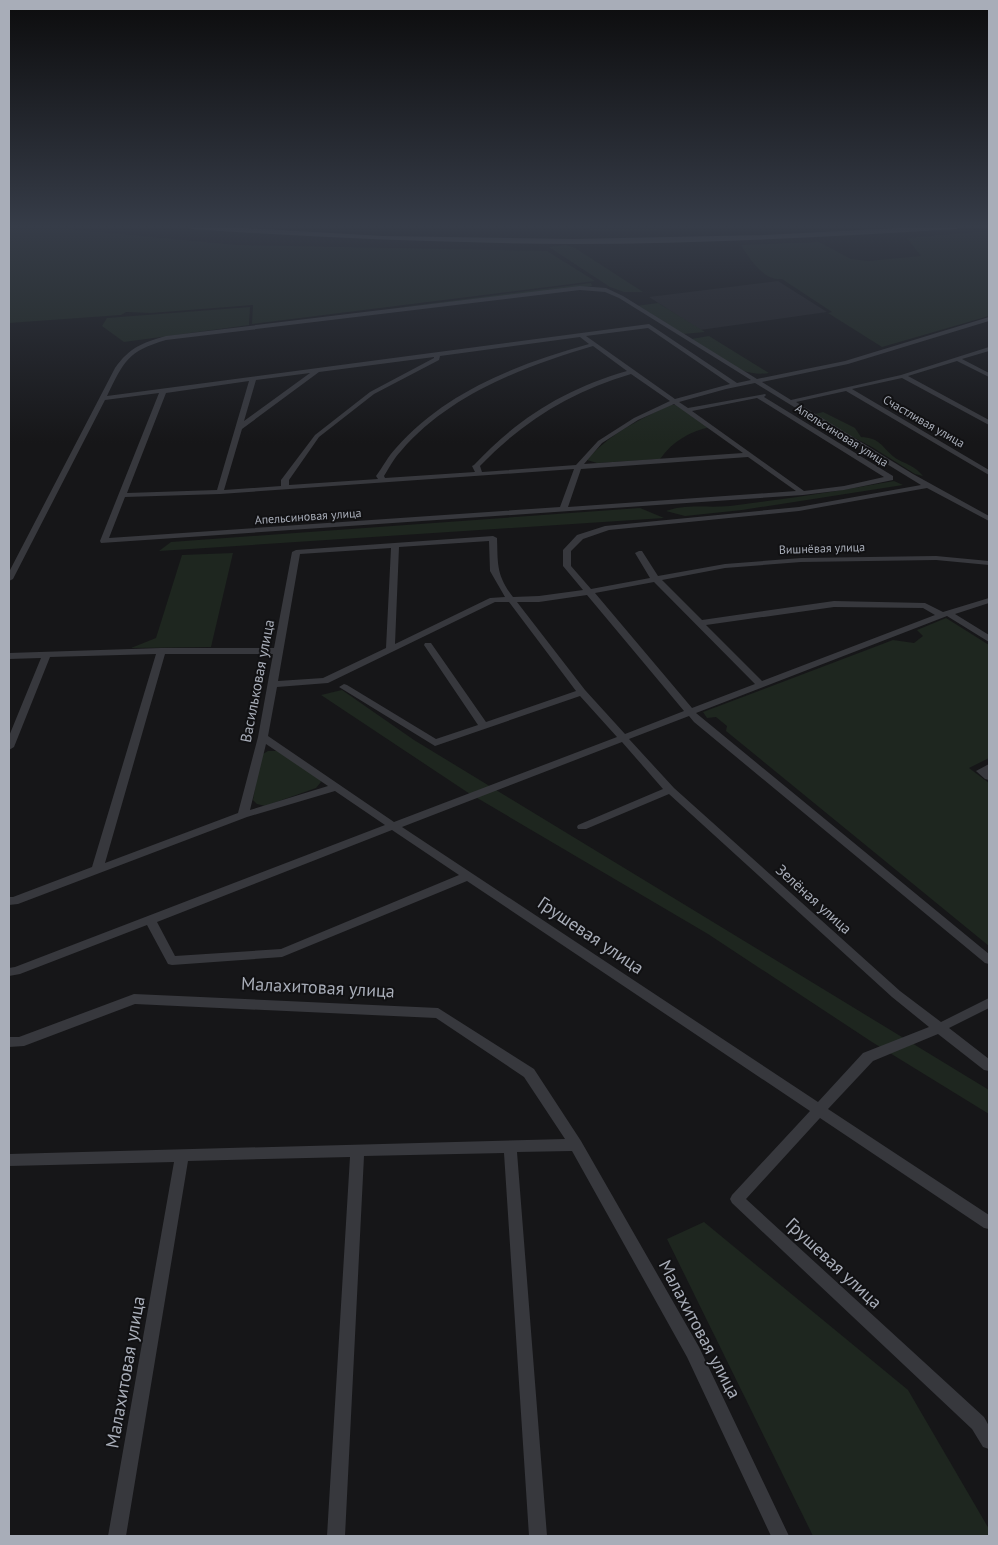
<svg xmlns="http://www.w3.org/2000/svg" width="998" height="1545" font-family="'PT Sans',sans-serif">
  <rect width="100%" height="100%" fill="#161618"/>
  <polygon fill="#222225" points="778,281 827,312 700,330 649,297"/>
  <g fill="#1e261f">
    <polygon points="9,227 47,227 236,245 547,251 595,281 252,324 253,305 151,313 126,312 121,315 9,323"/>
    <polygon points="581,227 772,227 595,231"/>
    <path d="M989,231v85l-107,31 -54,-34 4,-1 -50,-33c-19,2 -33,-21 -41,-34l78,-3 32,17 17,2 53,-5 -14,-18z"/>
    <polygon points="566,245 575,248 643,292 624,292 610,287 549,247"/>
    <polygon points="591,283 592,286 387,309"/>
    <polygon points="658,303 705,332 683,334 636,306"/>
    <polygon points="250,307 249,325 124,342 102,326 107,318"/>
    <path d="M709,336l60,37c-30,5 -54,-19 -78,-34z"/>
    <path d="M670,405h8l32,22c-21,5 -37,14 -50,32l-63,4 -10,-3c23,-27 52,-40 83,-55z"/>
    <path d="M823,412l32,16 6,9c19,1 20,9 33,20 11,8 18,6 29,19l-8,-2 -43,-27 -61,-32z"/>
    <path d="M894,481l9,4 -161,25 -57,6 -19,-5c19,-7 43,-3 64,-5 55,-7 110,-15 164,-25z"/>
    <polygon points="640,508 664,518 159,551 171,542"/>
    <polygon points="233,553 211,647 131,648 156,638 182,555"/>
    <polygon points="946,618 989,645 989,758 969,768 989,783 989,946 726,731 727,726 716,717 707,718 703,712 893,640 914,643 923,636 917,630"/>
    <polygon points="342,690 414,740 989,1090 989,1114 872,1042 708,934 467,792 321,695"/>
    <polygon points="268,751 277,751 320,778 321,782 316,788 265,806 257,804 253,800 261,755"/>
    <polygon points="704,1222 908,1390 989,1529 989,1536 813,1536 667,1239"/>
  </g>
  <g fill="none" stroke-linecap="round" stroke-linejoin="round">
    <g fill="#37383d" fill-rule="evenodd">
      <path d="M580,286l26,2 17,8 134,83 88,-18 144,-44v4l-141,43 -86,18 29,18 110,-25 88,-28v4l-27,8 27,14v4l-32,-16 -49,15 81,44v5l-87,-47 -50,11 137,81v5l-143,-84 -50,11 117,72 76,42v5l-62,-33 -128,23 -190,19 -26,9 -12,12v15l20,23 59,-11 -15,-25 4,-2h3l16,25 67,-12 76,-6 135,-2 53,5v4l-53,-5 -135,2 -76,6 -63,12 40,40 132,-19 91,2 18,9 46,-14v5l-34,11 34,21v7l-42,-26 -251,97 293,241v10l-4,-1 -291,-241 -5,-6 -60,23 45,49 226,203 41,31 48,-24v10l-40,20 40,31v12l-5,-1 -46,-36 -65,27 -45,48 161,106v14l-5,-1 -164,-110 -74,81 238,218 5,9v23l-6,-2 -11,-18 -240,-226 -2,-4 2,-4 78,-84 -343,-230 -185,76 -110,8 -4,-1 -21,-39 -127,49 -11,2v-8l6,-1 370,-142 -50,-34 -88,26 -229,87 -9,1v-8h4l79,-30 64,-213 -106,3 -36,90 -5,3v-14l32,-78 -32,1v-6l152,-5h113l18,-96 4,-2 197,-14 4,2c1,26 -1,37 16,59l26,-1 44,-6 -20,-24v-16l14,-15 28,-9 194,-19 122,-22 -166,-102 -29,6 -47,13 9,6 77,-14 1,1 -2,2 129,79v4l-49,10 -41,5 -702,48 -1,-2 59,-148 -54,7 -92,179 -4,2v-9l106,-204c15,-21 27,-25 51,-32zM580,290l25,2 14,6 132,82 -14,3 -88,-59 -542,72c17,-35 21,-45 59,-56zM648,328l82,56 -55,15 -89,-63zM580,337l9,7c-71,20 -143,47 -193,104 -8,8 -13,19 -20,28l2,3 -89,6v-5l30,-43 55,-43 65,-34 1,-4zM593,346l34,25c-62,18 -109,47 -153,94l-2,1 3,6 -90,6 -1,-2c5,-8 10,-18 17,-25 49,-57 122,-84 192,-105zM434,357v1l-64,34 -55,43 -34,45v6l-57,4 18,-61 77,-57zM310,373l-66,48 12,-41zM631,374l39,27 -36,17 -36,23 -22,24 -94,7 -2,-6c42,-44 92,-75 151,-92zM249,381l-32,109 -90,3 39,-100zM757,398l127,79 -40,9 -40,5 -112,-80zM674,404l69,49 -159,11 18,-21 36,-23zM748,457l48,34 -228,16 13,-38zM574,469l-14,38 -451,31 16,-41 95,-3zM489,541l1,30 15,26 -15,1 -95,46 4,-97zM391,548l-5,100 -63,30 -45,3 22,-127zM654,582l101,102 -63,24 -97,-115zM587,595l97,116 -59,23 -40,-44 -68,-88h22zM495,602h14l67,89 -90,31 -55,-79h-6l-1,2 54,80 -42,14 -89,-54 -3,-1 -5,3 96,59 145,-50 37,41 -223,85 -126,-86 9,-49 51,-4zM834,607l89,1 12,7 -173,66 -56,-56zM165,654h108l-15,83 -20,76 -133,50zM622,742l41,47 -85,36 -1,2 1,2h8l83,-35 223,203 37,30 -66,26 -45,49 -416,-275zM266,744l62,42 -78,24zM392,830l67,45 -178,74 -106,7 -18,-34z"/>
      <polygon points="989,764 989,780 985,779 976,771"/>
      <polygon points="134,994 438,1008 534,1069 581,1141 699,1347 789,1536 771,1536 687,1357 572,1151 517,1152 547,1536 529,1536 504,1153 364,1156 345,1536 327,1536 350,1157 188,1161 126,1536 108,1536 174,1162 9,1166 9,1154 565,1139 524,1077 436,1018 135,1004 24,1046 9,1047 9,1037 19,1037"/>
    </g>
    <path fill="#53555c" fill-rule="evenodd" d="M188,227h40l155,9 191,3 191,-4 152,-8h43l-4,2c-128,8 -256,15 -384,15 -127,-1 -253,-6 -380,-15z"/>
  </g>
  <linearGradient id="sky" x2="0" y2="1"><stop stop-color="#0c0c0d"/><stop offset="0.51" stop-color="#363c48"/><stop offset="1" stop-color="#363c48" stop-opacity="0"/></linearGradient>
  <rect width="998" height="443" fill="url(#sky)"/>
  <g text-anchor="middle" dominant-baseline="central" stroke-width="4" stroke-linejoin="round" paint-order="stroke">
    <g font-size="12" fill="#a8adb8" stroke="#111113">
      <text transform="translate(924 421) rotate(30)">Счастливая улица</text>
      <text transform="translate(842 435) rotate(32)">Апельсиновая улица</text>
      <text transform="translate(308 516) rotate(-4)">Апельсиновая улица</text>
      <text transform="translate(822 548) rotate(-2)">Вишнёвая улица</text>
    </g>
    <g font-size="15" fill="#a8adb8" stroke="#111113">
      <text transform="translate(257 681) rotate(-79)">Васильковая улица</text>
      <text transform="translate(814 899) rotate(42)">Зелёная улица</text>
    </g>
    <g font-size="18" fill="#a8adb8" stroke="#111113">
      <text transform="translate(591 935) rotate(34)">Грушевая улица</text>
      <text transform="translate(318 987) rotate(3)">Малахитовая улица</text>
      <text transform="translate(834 1263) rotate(43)">Грушевая улица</text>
      <text transform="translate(700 1329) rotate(62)">Малахитовая улица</text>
      <text transform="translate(125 1372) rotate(-80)">Малахитовая улица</text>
    </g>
  </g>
  <rect width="998" height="1545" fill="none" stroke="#a8adb8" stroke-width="20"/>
</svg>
